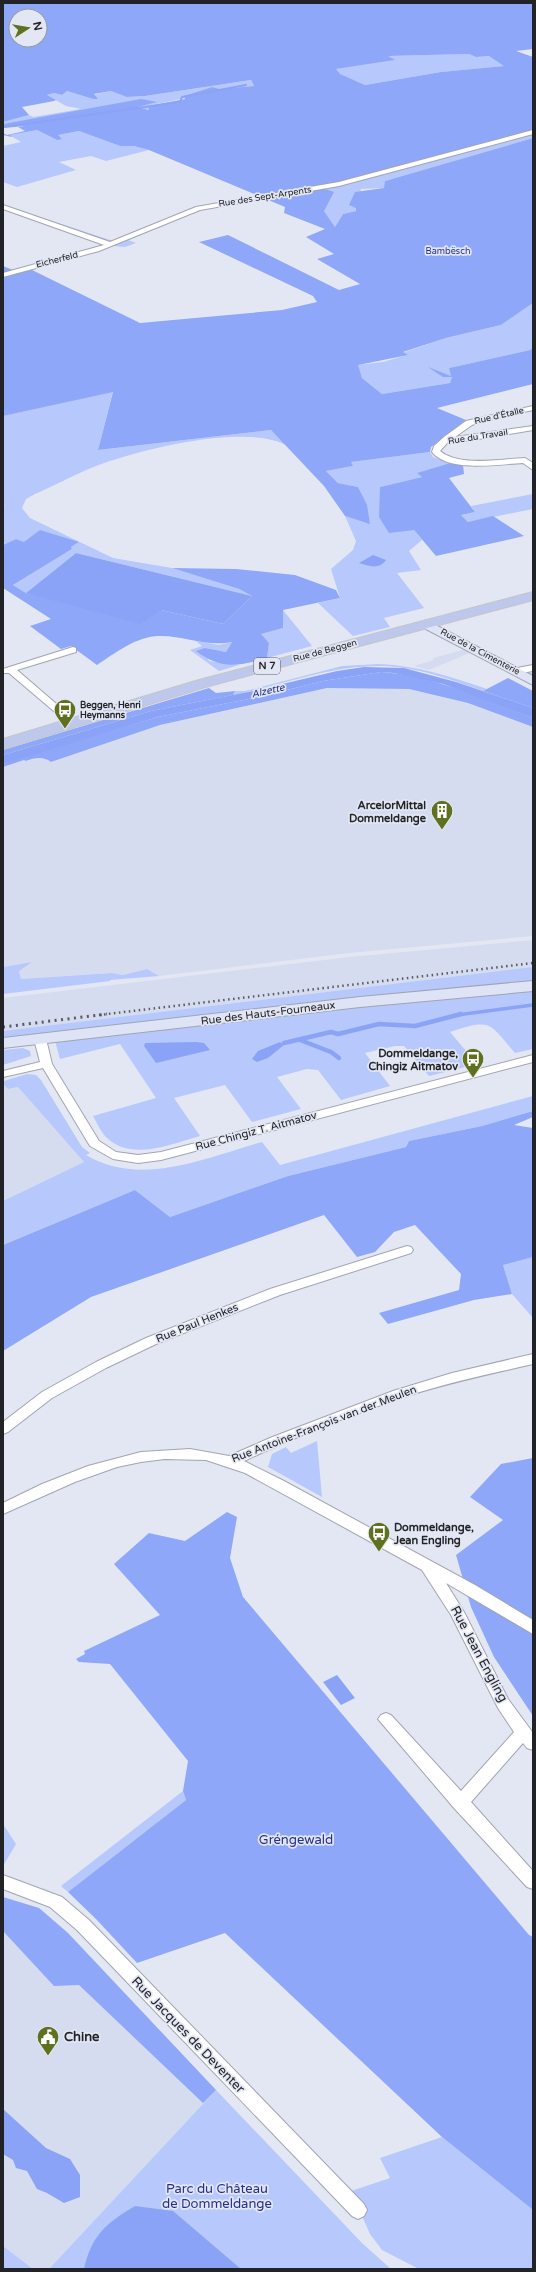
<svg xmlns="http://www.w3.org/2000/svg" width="536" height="2272" font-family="'Varela Round',sans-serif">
  <rect width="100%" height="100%" fill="#e3e7f3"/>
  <g fill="#d5dcef">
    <polygon points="466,649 472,652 429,670 414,666 433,660 433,658"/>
    <polygon points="327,688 409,689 468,703 533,727 533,936 349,953 159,976 147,969 123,975 112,973 21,979 19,971 31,962 3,967 3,767 24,760 27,761 38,758 47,759 51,762 160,725"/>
    <polygon points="533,940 533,967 3,1031 3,998 350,957"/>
    <polygon points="3,1084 8,1089 18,1087 84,1162 3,1201"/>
    <polygon points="3,1897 39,1908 68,1933 216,2090 49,2269 33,2269 3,2246"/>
  </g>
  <g fill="#b7c8fc">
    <polygon points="469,54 476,57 489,56 505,66 441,72 365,85 339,74 335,69 394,60 387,56"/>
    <polygon points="251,80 254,86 220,89 212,87 184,96 185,98 148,106 150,110 137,107 156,102 70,113 3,124 3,122 29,115 33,117 81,109 66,106 47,95 54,93 62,95 67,91 93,99 93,95 111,91 128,97 145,96"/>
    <polygon points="37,130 57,140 57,135 79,131 120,146 134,146 149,150 106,161 91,156 59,162 76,170 17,187 3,182 3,146 21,142 9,135"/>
    <polygon points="533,132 533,138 385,181 385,188 361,189 356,211 343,214 335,227 324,211 321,188"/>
    <polygon points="258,196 205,208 128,240 136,243 125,247 114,246 18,272 15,271 95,249 101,245 98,242 3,209 3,205 110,240 116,240 196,207"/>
    <polygon points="533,303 533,347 530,350 449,368 452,377 450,383 382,394 362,378 357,365 383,362 407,355 402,353 446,338 501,325"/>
    <path d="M113,391l-15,59 173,-20 17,16c-40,-23 -141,2 -184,17 -23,8 -46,21 -69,31l-9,5 -4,9 8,10 83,40 59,10 67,21 13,7 -176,-43 -50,40 -13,-8 59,-36 -1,-2 8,-5h-55l-8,-3 -13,6v-39l2,-1 -2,-1v-88z"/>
    <polygon points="430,452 433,457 450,463 418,473 422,477 380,487 422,540 409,551 421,570 397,573 424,608 384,618 390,627 353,636 318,603 340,598 331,569 353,550 356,541 345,516 370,523 358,487 338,483 326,471 353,466 350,462"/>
    <polygon points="533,494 533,509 468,522 461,515 475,512 471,506"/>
    <polygon points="283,610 312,646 267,658 269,643 260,634 283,628"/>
    <polygon points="196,641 219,645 232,642 226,652 205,648 209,661 239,665 219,671 190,650 202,646"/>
    <path d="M379,664c40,2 70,12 108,25l-4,2c-25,-9 -52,-19 -79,-23 -57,-9 -116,16 -171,27l2,-4h10l97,-25z"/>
    <polygon points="32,962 19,971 21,979 112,973 123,975 147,969 159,976 110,980 110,981 3,994 3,967"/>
    <path d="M533,967v82l-18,4c-26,-30 -23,-35 -65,-21l27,32 -48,12 -25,-30h-9l-30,7 25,33 -49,14 -23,-30 -11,-1 -30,8 24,32 -49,13 -27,-37 -51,13 26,38c-29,8 -69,26 -94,1 -5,-5 -9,-14 -13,-21l63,-18 -36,-54 -60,15 -6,-22 -51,6v-12z"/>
    <polygon points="23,1048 30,1051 31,1056 3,1065 3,1050"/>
    <path d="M27,1074l9,1 5,5 41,67 8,6 -4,2c55,33 121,2 176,-13l18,23 253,-69v15l-51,15 -73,15 -3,6 -118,29 -118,41 -35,-27 -132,55v-44l81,-39 -66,-75 -10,2 -5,-5 1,-3z"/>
    <polygon points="533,1257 533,1318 512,1294 503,1265"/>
    <polygon points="317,1441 322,1497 268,1467 272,1454 286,1447 291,1453"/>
    <polygon points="183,1791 186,1800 68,1892 61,1886"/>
    <polygon points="3,1824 16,1844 3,1866"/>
    <polygon points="216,2090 362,2243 391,2269 49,2269"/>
    <polygon points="442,2137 533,2210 533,2269 419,2269 382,2250 370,2234 351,2191 390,2178 380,2158"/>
    <polygon points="3,2246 33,2269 3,2269"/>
  </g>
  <g fill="#8ea7f9" fill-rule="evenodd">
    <path d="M3,3h530v46l-17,2 17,6v75l-211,56 12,4 -10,19 11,16 8,-13 13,-3v-3l-7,-3 6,-13 29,-4 1,-7 148,-43v165l-32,22 -55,13 -43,14 5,3 -50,10 4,13 20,16 68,-11 2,-6h-9l-15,-10 23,9 -2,-8 81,-18 3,-3v37l-96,24 29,12 -35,27 -1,5 -79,10 2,4 -27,5 12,12 20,4 9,18 3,19 -25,-8 -21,-30 -53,-56 -173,20 15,-58 -110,24v-150l15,6 12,-3 110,54 142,-13 35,-8 -4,-6 -114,-54 29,-7 111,55 21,-6 -43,-25 17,-5 -28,-17 19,-8 -41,-16 1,-6 -136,-57 -15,-4h-14l-41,-15 -21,4 4,4 -5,1 -20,-10 -27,5 2,2 -9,-2v-2l4,2 18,-4 -7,-4 7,-1 -22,2v-4l138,-25 16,3 -19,5 11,3 -1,-4 37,-7 -1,-3 28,-9 8,2 34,-3 -3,-6 -106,16 -18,1 -16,-6 -17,3 4,5h-5l-26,-8 -5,4 -8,-2 -7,2 9,5 -2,1 -32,6 7,8 -26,7zM16,16h24v24h-24zM469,54l7,3 13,-1 15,10 -63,6 -76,13 -25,-11 -4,-5 59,-9 -7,-4z"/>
    <polygon points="450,463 463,465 464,474 449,478 475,512 461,515 468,522 493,516 524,536 436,556 414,530 389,533 379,517 380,487 422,477 417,473"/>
    <path d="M40,530l39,12 -8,5 1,2 -59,36 13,8 135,17 62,14 29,-28 -13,-7 -67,-21 64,1 59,6 41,15 4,8 -57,12v18l-22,6 8,9 -2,15c-28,8 -46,12 -71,-7l9,-3 21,4 6,-10c-25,5 -47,-6 -71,-6 -23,-1 -46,17 -64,29l-26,-19 -10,3 -31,-23 21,-7 -48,-31v-43l13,-6 8,3z"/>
    <path d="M381,672c53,4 103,27 152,46v9l-65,-24 -59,-14 -82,-1 -167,37 -109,37c-8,-6 -16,-4 -25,-1l-2,-1 -21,7v-3l19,-7 136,-40 101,-20 64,-16z"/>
    <polygon points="508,678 533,691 533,708 483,691"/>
    <polygon points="209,688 216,693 235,691 233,695 151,711 3,755 3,750"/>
    <polygon points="533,1111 533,1117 514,1125 533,1128 533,1257 503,1265 512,1294 474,1300 388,1324 379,1313 459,1290 461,1274 415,1225 394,1232 375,1252 357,1257 324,1215 91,1297 3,1351 3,1245 135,1190 170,1217 288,1176 406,1147 409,1141 482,1126"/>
    <polygon points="533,1458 533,1716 494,1657 471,1607 456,1555 503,1520 470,1497 501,1464"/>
    <polygon points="227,1512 237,1517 230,1558 243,1597 529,1935 533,1937 533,2210 442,2137 225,1933 137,1963 96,1919 68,1892 186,1800 183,1791 188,1761 110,1664 79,1662 76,1659 85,1654 84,1651 160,1615 114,1564 149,1533 185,1541"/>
    <polygon points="3,1897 39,1908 68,1933 216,2090 203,2103 79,1985 54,1986 3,1931"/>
  </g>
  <g fill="#8ba3f6">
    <polygon points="76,553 252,596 223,624 161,610 140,624 26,593"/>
    <path d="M373,555l13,5c-7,10 -17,6 -27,3z"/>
    <polygon points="364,667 404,668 456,682 533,708 533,718 443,684 394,673 381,672 323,681 259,697 158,717 3,764 3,755 151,711 253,691 337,671"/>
    <polygon points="196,1042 204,1043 210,1050 156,1063 144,1046 145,1043"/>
    <polygon points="280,1042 284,1045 268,1058 257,1062 252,1059 258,1051"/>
    <polygon points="337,1675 355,1698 341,1705 323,1682"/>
    <polygon points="3,2109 46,2148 70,2159 80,2175 80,2197 64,2203 47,2193 37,2189 27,2171 16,2168 13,2160 3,2154"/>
    <path d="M135,2206l38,5 68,58h-157c7,-33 22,-46 51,-63z"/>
  </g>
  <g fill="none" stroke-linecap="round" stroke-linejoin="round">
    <polyline stroke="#8ba3f6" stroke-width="2" points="3,127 180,102 182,97 246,85"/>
    <polyline stroke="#8ba3f6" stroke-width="3.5" points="457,1015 533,1005"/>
    <g stroke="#8ba3f6" stroke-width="4.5">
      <polyline points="300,1040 331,1052 339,1058"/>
      <polyline points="284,1043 331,1032 338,1034 379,1024 415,1026 461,1014"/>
    </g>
    <g stroke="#a1a5b1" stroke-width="2">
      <g id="street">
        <polygon points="533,130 533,134 339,186 200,210 99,251 3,277 3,273 104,245 3,209 3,205 110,242 196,207 339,182"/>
        <path d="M533,406v4l-54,12 -7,3 -17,12 78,-11v4l-72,12 -12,-1 -9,10c19,16 61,8 85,7l8,5v7l-10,-7c-24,1 -74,10 -91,-11l2,-6 10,-9 22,-16z"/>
        <polygon points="73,647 76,648 76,652 17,670 75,720 77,722 72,725 69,724 9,673 3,673 3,669"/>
        <polygon points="533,665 533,671 515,674 510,671 512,669"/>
        <polygon points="40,1036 46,1039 52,1064 99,1141 116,1152 138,1155 161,1152 533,1055 533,1062 161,1160 138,1163 113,1159 90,1146 43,1068 3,1077 3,1071 40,1062 34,1039"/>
        <polygon points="407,1246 411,1247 413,1250 411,1253 280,1295 156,1344 106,1368 52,1398 8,1432 3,1434 3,1422 42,1392 96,1362 146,1338 270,1289"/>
        <path d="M533,1354v10c-43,10 -87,19 -129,33 -54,18 -109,40 -160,64l40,20 191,104 58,35v14l-87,-51 18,29 44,87 25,34v17l-6,-2 -4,-5 -52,59 62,69v18l-6,-2 -73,-79 -76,-89 3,-4 5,-2 5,2 70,76 53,-59 -16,-24 -47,-93 -29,-45 -177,-97 -39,-13 -41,-1 -24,3 -24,5 -42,15 -72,32v-11l39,-19 46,-18 53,-14 49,-3 39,7 41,-18 123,-47 59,-18z"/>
        <polygon points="3,1875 62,1897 89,1920 364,2204 367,2210 364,2216 358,2219 352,2216 77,1930 50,1907 3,1889"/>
      </g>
    </g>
    <g stroke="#a1a5b1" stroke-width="2">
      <g id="secondary">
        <polygon points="426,620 533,676 533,685 422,627 420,624"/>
        <polygon points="533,981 533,991 360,1007 3,1048 3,1038 360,997"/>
      </g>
    </g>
    <g stroke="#c5c6c7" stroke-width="2">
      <polygon id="primary" points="533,592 533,600 209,686 3,749 3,739 199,680"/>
    </g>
    <use href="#street" fill="#fff" fill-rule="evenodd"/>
    <use href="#secondary" fill="#dee4f6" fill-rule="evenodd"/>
    <use href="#primary" fill="#bdc8ec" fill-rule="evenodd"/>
    <polyline stroke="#585a60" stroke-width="2.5" stroke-dasharray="1.5 3.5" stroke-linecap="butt" points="99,1015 533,963"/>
    <polyline stroke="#585a60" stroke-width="3" stroke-dasharray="2 4.5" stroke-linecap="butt" points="3,1027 107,1014"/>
  </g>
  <defs>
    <g id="bus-pin" transform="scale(1.15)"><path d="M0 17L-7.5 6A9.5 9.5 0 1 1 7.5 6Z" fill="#5f701e" stroke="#e3e7f3"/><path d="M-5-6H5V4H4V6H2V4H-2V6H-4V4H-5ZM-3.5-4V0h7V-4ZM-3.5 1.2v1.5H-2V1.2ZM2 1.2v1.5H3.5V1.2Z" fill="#fff"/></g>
    <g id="building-pin" transform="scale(1.15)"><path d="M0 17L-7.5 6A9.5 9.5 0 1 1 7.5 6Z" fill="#5f701e" stroke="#e3e7f3"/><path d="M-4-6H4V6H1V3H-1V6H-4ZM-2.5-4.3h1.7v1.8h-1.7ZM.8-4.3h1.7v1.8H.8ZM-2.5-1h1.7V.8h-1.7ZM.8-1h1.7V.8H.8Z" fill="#fff"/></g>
    <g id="civic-pin" transform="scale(1.15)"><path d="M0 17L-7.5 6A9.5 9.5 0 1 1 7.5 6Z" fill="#5f701e" stroke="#e3e7f3"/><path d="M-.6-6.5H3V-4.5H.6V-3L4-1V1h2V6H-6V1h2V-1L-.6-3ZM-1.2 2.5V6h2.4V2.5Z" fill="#fff"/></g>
  </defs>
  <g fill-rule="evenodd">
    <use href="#bus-pin" x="65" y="710"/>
    <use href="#building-pin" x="442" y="811"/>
    <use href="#bus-pin" x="473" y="1059"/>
    <use href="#bus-pin" x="379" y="1533"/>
    <use href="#civic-pin" x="48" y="2037"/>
  </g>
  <g text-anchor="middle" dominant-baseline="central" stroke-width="3.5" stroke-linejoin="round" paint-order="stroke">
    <g font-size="9" fill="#212327" stroke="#e3e7f3">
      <text transform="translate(265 197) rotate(-9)">Rue des Sept-Arpents</text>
      <text transform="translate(57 260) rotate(-14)">Eicherfeld</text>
      <text transform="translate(499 416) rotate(-13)">Rue d'Étalle</text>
      <text transform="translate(478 437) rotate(-9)">Rue du Travail</text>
      <text transform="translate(325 651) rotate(-15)">Rue de Beggen</text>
      <text transform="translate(480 652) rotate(28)">Rue de la Cimenterie</text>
    </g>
    <g font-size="9" fill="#24308d" stroke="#e3e7f3">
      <text x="448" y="251">Bambësch</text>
    </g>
    <g font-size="9" font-weight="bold" fill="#212327" stroke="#e3e7f3" text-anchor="start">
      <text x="80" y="705">Beggen, Henri<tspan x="80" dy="10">Heymanns</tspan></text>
    </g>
    <rect fill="#e3e7f3" stroke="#5b5e64" stroke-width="1" x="254" y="658" width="26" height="16" rx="3"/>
    <g font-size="10" font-weight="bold" fill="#212327">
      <text x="267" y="666">N 7</text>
    </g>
    <g font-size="10" font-style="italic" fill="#212c89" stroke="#e3e7f3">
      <text transform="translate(268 691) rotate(-13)">Alzette</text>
    </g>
    <g font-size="11" font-weight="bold" fill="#212327" stroke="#e3e7f3" text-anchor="end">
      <text x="426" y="805">ArcelorMittal<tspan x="426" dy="13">Dommeldange</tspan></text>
      <text x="458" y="1053">Dommeldange,<tspan x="458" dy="13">Chingiz Aitmatov</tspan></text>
      <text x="394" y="1527" text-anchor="start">Dommeldange,<tspan x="394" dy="13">Jean Engling</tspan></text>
    </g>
    <g font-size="11" fill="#212327" stroke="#e3e7f3">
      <text transform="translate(268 1013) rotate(-7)">Rue des Hauts-Fourneaux</text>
      <text transform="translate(256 1131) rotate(-15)">Rue Chingiz T. Aitmatov</text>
      <text transform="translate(197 1323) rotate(-22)">Rue Paul Henkes</text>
      <text transform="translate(324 1424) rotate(-21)">Rue Antoine-François van der Meulen</text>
    </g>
    <g font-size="13" fill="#212327" stroke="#e3e7f3">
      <text transform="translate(479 1654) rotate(62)">Rue Jean Engling</text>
      <text transform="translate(188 2035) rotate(46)">Rue Jacques de Deventer</text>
    </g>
    <g font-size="13" fill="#24308d" stroke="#e3e7f3">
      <text x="296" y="1840">Gréngewald</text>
      <text x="217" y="2189">Parc du Château<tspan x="217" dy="15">de Dommeldange</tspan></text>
    </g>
    <g font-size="13" font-weight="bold" fill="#212327" stroke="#e3e7f3" text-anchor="start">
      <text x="64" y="2037">Chine</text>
    </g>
  </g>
  <rect width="536" height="2272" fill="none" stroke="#212327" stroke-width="8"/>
  <g transform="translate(28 28) rotate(78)"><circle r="19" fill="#e3e7f3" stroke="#9599a1"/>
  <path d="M0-3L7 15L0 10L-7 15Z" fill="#5f701e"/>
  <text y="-6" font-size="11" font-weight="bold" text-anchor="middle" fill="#212327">N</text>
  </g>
</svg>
